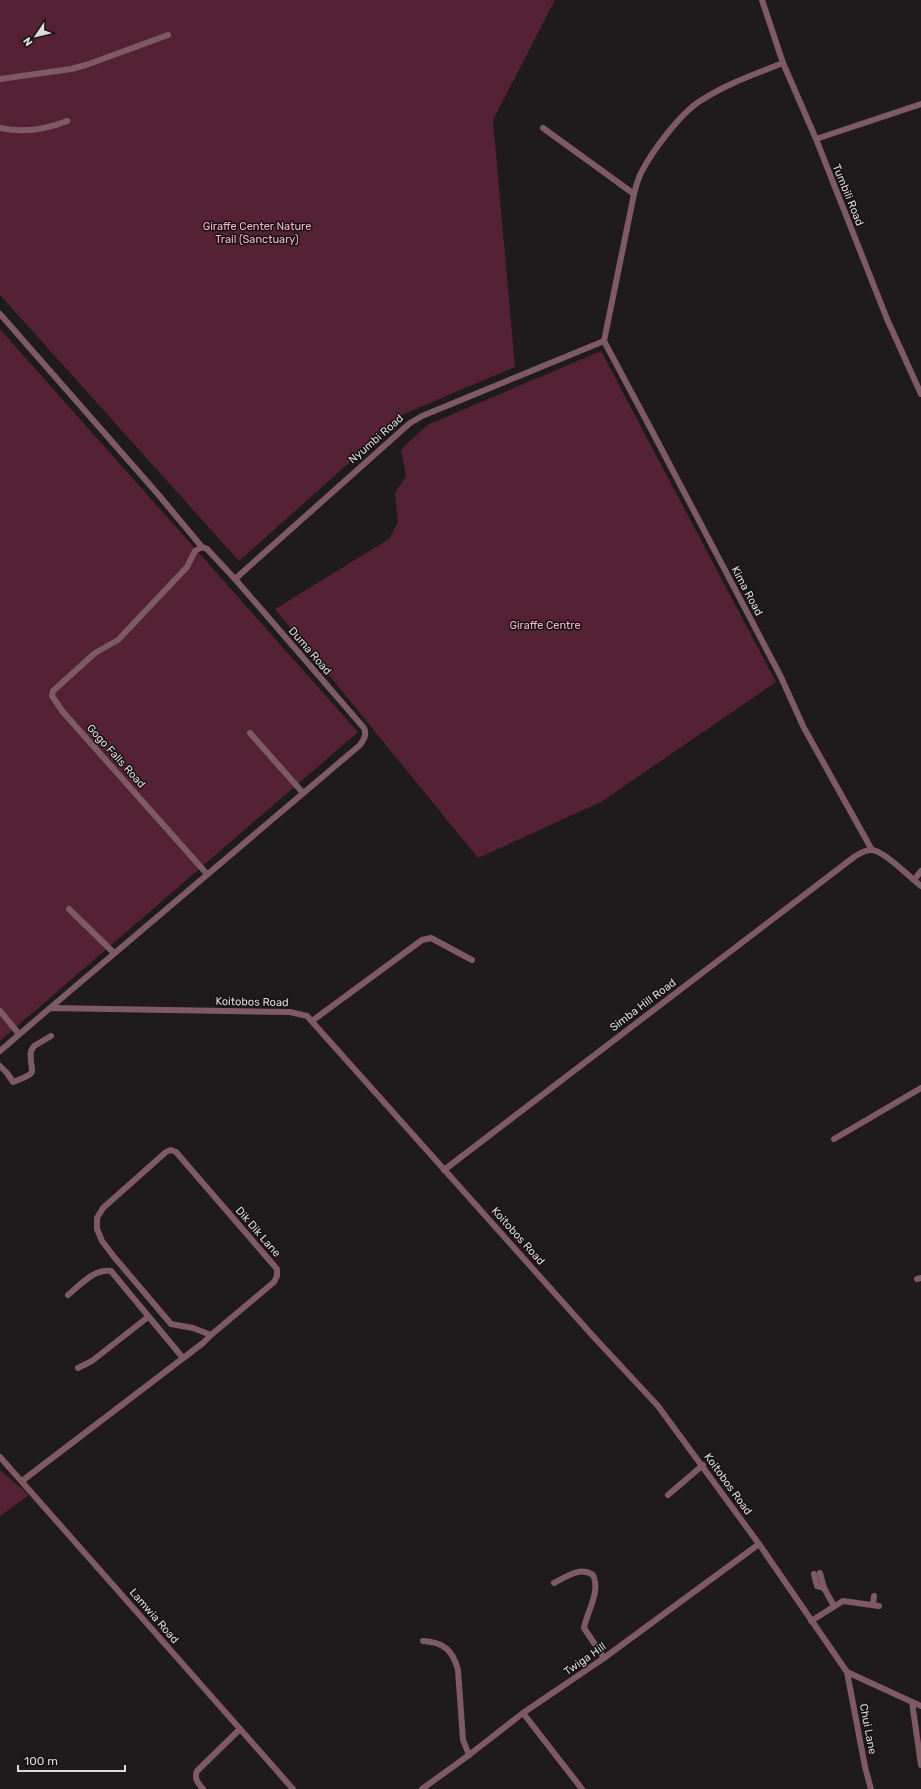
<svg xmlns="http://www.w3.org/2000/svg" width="921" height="1789" font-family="Rubik,sans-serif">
  <rect width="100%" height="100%" fill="#1f1a1b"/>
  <g fill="#542234">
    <polygon points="0,0 555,0 493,120 515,367 404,414 239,561 0,295"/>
    <polygon points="0,329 358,732 0,1041"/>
    <polygon points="601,351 776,682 601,802 478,858 275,609 389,539 398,522 395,493 406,476 401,450 427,425"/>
    <polygon points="0,1470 29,1495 0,1516"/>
  </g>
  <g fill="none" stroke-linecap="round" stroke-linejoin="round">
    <g stroke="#7e5a64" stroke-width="6">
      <polyline points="762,0 783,63 816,139 887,319 921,394"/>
      <polyline points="0,79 71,69 86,65 168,35"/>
      <path d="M0,128c24,5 45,2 67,-7"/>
      <polyline points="543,128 634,194"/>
      <polyline points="816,139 921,104"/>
      <polyline points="0,314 157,493 202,547"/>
      <polyline points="604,341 652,431 780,675 804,728 872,850"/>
      <path d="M604,341l30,-147c2,-8 4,-16 8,-23 11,-21 38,-57 58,-70 26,-17 55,-27 83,-38"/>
      <polyline points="235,579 410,423 422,416 604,341"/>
      <polyline points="250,733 303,793"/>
      <polyline points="914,880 921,871"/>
      <polyline points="69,909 114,953"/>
      <path d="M50,1008c103,-88 206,-176 310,-263 4,-6 7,-10 4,-17l-129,-149 -28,-30 -5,-2 -7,4 -8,16 -69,73 -23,13 -42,38 -1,5 11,16 144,162"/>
      <polyline points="0,1011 19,1034"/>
      <polyline points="312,1021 422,940 431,938 472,960"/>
      <polyline points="0,1051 50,1008 290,1012 307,1016 592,1335 658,1406 759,1544 847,1672 921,1706"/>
      <path d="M0,1066l7,7 6,9c30,-11 15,-9 18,-31l3,-5 17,-10"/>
      <polyline points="834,1139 921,1088"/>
      <path d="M444,1170l410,-313c5,-3 12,-8 18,-7 14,2 37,27 49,36"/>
      <polyline points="917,1279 921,1278"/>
      <path d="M68,1295c12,-10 27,-27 43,-24l72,87"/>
      <polyline points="78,1368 92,1361 148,1317"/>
      <polyline points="0,1457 293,1789"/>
      <polyline points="22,1481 203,1343 211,1335 274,1282 277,1276 277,1269 176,1152 171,1150 166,1152 103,1208 97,1218 97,1229 102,1241 115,1258 171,1324 193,1328 211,1335"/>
      <polyline points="668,1495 703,1465"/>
      <polyline points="820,1573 824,1588 834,1606"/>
      <polyline points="814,1574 817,1586 824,1588"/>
      <path d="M554,1583c12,-6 26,-17 39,-8 8,17 -6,36 -9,53l20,30"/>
      <polyline points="873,1605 874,1596"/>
      <polyline points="811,1621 843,1601 879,1606"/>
      <path d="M423,1641c20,1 30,9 35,29l5,70 6,15"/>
      <polyline points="847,1672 865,1767 871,1789"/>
      <polyline points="912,1702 921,1765"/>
      <polyline points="523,1713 582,1789"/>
      <path d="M203,1789c-5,-6 -9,-10 -6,-18l43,-42"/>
      <polyline points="422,1789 469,1755 523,1713 604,1658 759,1544"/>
    </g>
  </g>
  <g text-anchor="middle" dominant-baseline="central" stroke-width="3" stroke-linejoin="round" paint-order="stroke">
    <g font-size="11" fill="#dedadb" stroke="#161112">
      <text transform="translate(848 195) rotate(68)">Tumbili Road</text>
      <text transform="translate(376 439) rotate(-41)">Nyumbi Road</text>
      <text transform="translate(747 591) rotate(62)">Kima Road</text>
      <text transform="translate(310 651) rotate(49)">Duma Road</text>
      <text transform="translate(116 756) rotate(48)">Gogo Falls Road</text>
      <text transform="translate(252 1002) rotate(1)">Koitobos Road</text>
      <text transform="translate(643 1005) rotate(-37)">Simba Hill Road</text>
      <text transform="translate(258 1232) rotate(49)">Dik Dik Lane</text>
      <text transform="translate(518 1236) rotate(48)">Koitobos Road</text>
      <text transform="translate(728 1484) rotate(54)">Koitobos Road</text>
      <text transform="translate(154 1616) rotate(49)">Lamwia Road</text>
      <text transform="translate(585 1659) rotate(-35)">Twiga Hill</text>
      <text transform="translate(868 1729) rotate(79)">Chui Lane</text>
    </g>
    <g font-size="11" fill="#f9b4c8" stroke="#161112">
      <text x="257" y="226">Giraffe Center Nature<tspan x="257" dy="13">Trail (Sanctuary)</tspan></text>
      <text x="545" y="625">Giraffe Centre</text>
    </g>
  </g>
  <g transform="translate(36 36) rotate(235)" stroke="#161112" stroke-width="3" paint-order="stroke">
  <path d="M0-3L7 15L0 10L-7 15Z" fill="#dedadb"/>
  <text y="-6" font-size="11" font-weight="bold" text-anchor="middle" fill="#dedadb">N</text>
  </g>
  <path d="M18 1765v6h107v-6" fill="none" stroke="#dedadb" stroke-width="2"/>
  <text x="24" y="1765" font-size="12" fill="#dedadb" stroke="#161112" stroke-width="3" paint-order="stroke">100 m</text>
</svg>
